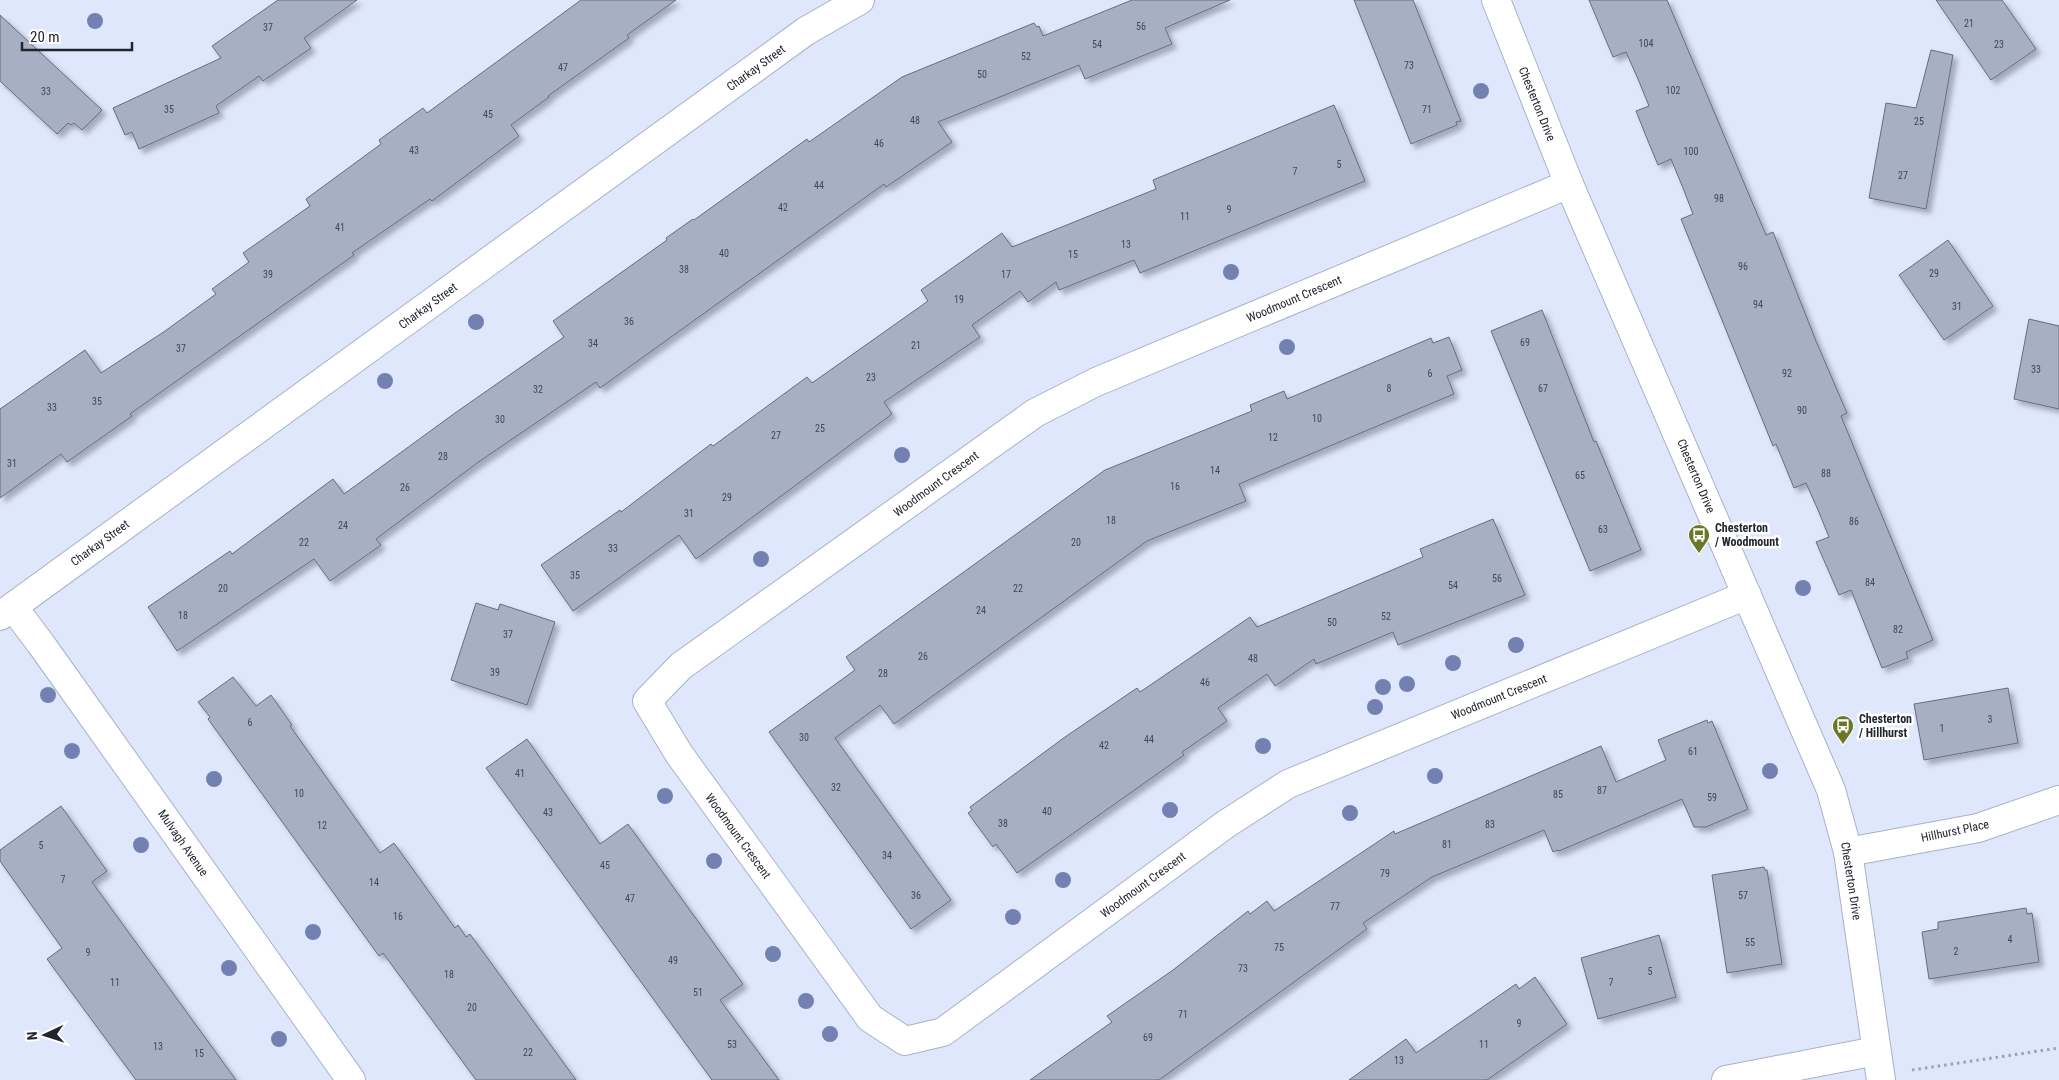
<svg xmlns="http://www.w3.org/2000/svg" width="2059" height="1080" font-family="'Roboto Condensed',sans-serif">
  <defs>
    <filter id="shadow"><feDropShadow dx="4.5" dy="4.5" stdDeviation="2.5" flood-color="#0004"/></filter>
  </defs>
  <rect width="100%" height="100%" fill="#dfe7fd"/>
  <g fill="#a6afc3" stroke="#666d80" filter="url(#shadow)">
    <polygon points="278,0 357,0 304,38 311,48 263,81 259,76 216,106 219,113 139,149 132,132 125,135 113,108 221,58 212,46"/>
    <polygon points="581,0 676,0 627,35 629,38 548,96 549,97 511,125 519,136 432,201 430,199 352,253 354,255 130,414 132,416 67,462 61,454 0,498 0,409 85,350 101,373 165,331 216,294 212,289 249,262 243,253 310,206 306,199 381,144 379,140 423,108 427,113"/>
    <polygon points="1132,0 1230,0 1165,28 1172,44 1085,79 1079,65 938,122 952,142 886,187 884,184 600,388 596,382 477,463 376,539 381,545 330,581 314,559 177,651 148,607 230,551 232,554 333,479 344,494 455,413 564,337 553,321 667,240 666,238 693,219 694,220 807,139 809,142 902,77 1034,23 1037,27 1039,26 1043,36"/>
    <polygon points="1354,0 1413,0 1461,121 1456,122 1457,125 1411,144"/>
    <polygon points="1589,0 1667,0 1766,235 1773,232 1816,341 1847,413 1841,416 1933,640 1906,652 1908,658 1882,668 1851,590 1839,595 1816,542 1829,537 1818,510 1806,483 1794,488 1776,444 1773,446 1681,219 1693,214 1683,188 1671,159 1658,165 1648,141 1636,111 1649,106 1638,79 1626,52 1613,57"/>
    <polygon points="1936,0 2002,0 2036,49 1991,80"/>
    <polygon points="0,15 102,110 82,130 74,123 71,125 68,123 57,134 0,81"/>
    <polygon points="1931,50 1953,55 1926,209 1869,198 1886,103 1916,108"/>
    <polygon points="1334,105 1365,181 1140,273 1134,260 1059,290 1056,282 1028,302 1020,291 972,325 980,337 884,402 892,414 696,559 679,535 573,611 541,565 620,510 621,512 711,444 713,446 807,377 812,383 928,301 921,290 1002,233 1012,247 1156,189 1153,180"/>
    <polygon points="1948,240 1993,306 1944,340 1899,275"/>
    <polygon points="1542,310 1594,442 1596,441 1641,550 1590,571 1491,331"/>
    <polygon points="2029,319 2059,326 2059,409 2014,399"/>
    <polygon points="1449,337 1462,370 1447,376 1454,394 1239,484 1246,501 1147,541 894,724 880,705 835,738 951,900 911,929 769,732 855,670 846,657 1105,470 1252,411 1250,405 1284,391 1287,399 1431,338 1433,343"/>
    <polygon points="1493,519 1525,595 1398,645 1393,632 1316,664 1314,659 1275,686 1267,674 1218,708 1227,721 1182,752 1184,755 1017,873 996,844 993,847 968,813 972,810 970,807 1065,737 1137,688 1140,692 1250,617 1257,627 1423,557 1420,549"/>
    <polygon points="476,603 498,610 500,604 555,622 527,705 451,680"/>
    <polygon points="233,677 256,706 271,695 292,725 290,726 380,853 394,843 455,928 458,925 466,937 470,934 576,1080 476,1080 383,953 379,956 208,719 210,717 198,702"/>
    <polygon points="2008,688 2018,743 1924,760 1914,704"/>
    <polygon points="1707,720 1708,723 1712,721 1748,809 1706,827 1694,827 1682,799 1559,851 1558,850 1553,852 1544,830 1432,877 1363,923 1367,929 1159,1080 1030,1080 1112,1022 1107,1016 1173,970 1248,911 1250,914 1267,901 1274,911 1394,831 1395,834 1601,746 1616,782 1666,760 1658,740"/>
    <polygon points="527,739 600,844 628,824 743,984 720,1000 779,1080 712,1080 486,768"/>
    <polygon points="61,806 107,871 92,882 236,1080 136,1080 47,959 62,948 0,861 0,850"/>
    <polygon points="1764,867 1765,870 1767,870 1782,964 1727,973 1712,875"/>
    <polygon points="2026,908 2027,914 2032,913 2039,962 1929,979 1922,932 1938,929 1938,922"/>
    <polygon points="1659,935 1676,997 1598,1019 1581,958"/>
    <polygon points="1535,977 1567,1024 1487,1080 1349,1080 1406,1039 1416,1053 1516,984 1519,989"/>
  </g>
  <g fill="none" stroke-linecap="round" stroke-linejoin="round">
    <g stroke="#a9b1c6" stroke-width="30">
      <g id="minor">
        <polyline points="1496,0 1569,184 1831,790 1848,852 1881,1080"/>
        <polyline points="1569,184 1096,382 1035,413 681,666 647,701 679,754 870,1018 905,1041 943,1032 1226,824 1288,784 1747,595"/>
        <polyline points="13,607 41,644 351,1080"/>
        <polyline points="0,616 806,31 860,0"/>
        <polyline points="1848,852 1978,828 2059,800"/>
        <polyline points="1726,1080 1876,1051"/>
      </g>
    </g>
    <polyline stroke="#9ca2b3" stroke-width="3" stroke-dasharray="2.5 4" stroke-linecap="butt" points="1912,1070 2059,1048"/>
    <use href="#minor" stroke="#fff" stroke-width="28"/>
  </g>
  <g fill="#7380b2">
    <circle cx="95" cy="21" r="8"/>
    <circle cx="1481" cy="91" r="8"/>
    <circle cx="1231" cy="272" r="8"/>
    <circle cx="476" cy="322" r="8"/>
    <circle cx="1287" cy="347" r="8"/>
    <circle cx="385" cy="381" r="8"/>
    <circle cx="902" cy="455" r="8"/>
    <circle cx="761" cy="559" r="8"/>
    <circle cx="1803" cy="588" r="8"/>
    <circle cx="1516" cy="645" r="8"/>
    <circle cx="1453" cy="663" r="8"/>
    <circle cx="1407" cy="684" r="8"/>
    <circle cx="1383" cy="687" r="8"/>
    <circle cx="48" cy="695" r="8"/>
    <circle cx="1375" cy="707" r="8"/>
    <circle cx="1263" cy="746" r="8"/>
    <circle cx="72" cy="751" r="8"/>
    <circle cx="1770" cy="771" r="8"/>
    <circle cx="1435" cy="776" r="8"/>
    <circle cx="214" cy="779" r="8"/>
    <circle cx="665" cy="796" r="8"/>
    <circle cx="1170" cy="810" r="8"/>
    <circle cx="1350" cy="813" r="8"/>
    <circle cx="141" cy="845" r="8"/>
    <circle cx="714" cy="861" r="8"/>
    <circle cx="1063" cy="880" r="8"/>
    <circle cx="1013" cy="917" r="8"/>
    <circle cx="313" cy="932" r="8"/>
    <circle cx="773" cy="954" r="8"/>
    <circle cx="229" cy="968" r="8"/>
    <circle cx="806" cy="1001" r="8"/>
    <circle cx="830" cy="1034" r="8"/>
    <circle cx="279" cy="1039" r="8"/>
  </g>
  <defs>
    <g id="bus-pin" transform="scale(1.125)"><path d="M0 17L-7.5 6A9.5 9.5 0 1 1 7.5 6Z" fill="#6a7825" stroke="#fff"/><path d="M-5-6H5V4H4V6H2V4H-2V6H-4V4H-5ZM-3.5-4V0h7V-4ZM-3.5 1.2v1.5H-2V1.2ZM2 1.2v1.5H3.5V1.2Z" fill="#fff"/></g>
  </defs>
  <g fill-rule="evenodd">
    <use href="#bus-pin" x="1699" y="535"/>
    <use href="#bus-pin" x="1843" y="726"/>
  </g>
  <g text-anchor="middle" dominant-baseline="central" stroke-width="5" stroke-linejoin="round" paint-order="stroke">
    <g font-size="10" fill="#434852">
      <text x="1969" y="23">21</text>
      <text x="1141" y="26">56</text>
      <text x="268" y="27">37</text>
      <text x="1646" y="43">104</text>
      <text x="1097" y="44">54</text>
      <text x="1999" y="44">23</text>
      <text x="1026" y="56">52</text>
      <text x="1409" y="65">73</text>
      <text x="563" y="67">47</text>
      <text x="982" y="74">50</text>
      <text x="1673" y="90">102</text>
      <text x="46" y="91">33</text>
      <text x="169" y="109">35</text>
      <text x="1427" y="109">71</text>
      <text x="488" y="114">45</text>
      <text x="915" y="120">48</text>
      <text x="1919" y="121">25</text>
      <text x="879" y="143">46</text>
      <text x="414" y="150">43</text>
      <text x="1691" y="151">100</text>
      <text x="1339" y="164">5</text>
      <text x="1295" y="171">7</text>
      <text x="1903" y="175">27</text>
      <text x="819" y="185">44</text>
      <text x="1719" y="198">98</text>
      <text x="783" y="207">42</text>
      <text x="1229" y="209">9</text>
      <text x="1185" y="216">11</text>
      <text x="340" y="227">41</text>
      <text x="1126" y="244">13</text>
      <text x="724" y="253">40</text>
      <text x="1073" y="254">15</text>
      <text x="1743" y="266">96</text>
      <text x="684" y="269">38</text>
      <text x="1934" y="273">29</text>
      <text x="268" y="274">39</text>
      <text x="1006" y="274">17</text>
      <text x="959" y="299">19</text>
      <text x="1758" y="304">94</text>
      <text x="1957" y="306">31</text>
      <text x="629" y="321">36</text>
      <text x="1525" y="342">69</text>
      <text x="593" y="343">34</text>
      <text x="916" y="345">21</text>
      <text x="181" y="348">37</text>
      <text x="2036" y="369">33</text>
      <text x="1430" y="373">6</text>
      <text x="1787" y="373">92</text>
      <text x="871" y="377">23</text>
      <text x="1389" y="388">8</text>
      <text x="1543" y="388">67</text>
      <text x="538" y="389">32</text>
      <text x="97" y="401">35</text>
      <text x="52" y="407">33</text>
      <text x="1802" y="410">90</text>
      <text x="1317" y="418">10</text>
      <text x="500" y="419">30</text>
      <text x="820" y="428">25</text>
      <text x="776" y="435">27</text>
      <text x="1273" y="437">12</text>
      <text x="443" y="456">28</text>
      <text x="12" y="463">31</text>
      <text x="1215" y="470">14</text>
      <text x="1826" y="473">88</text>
      <text x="1580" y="475">65</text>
      <text x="1175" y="486">16</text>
      <text x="405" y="487">26</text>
      <text x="727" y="497">29</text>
      <text x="689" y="513">31</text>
      <text x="1111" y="520">18</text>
      <text x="1854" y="521">86</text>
      <text x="343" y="525">24</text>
      <text x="1603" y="529">63</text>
      <text x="304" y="542">22</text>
      <text x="1076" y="542">20</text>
      <text x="613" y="548">33</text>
      <text x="575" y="575">35</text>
      <text x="1497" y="578">56</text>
      <text x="1870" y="582">84</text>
      <text x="1453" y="585">54</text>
      <text x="223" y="588">20</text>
      <text x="1018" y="588">22</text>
      <text x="981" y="610">24</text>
      <text x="183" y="615">18</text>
      <text x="1386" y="616">52</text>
      <text x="1332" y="622">50</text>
      <text x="1898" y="629">82</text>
      <text x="508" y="634">37</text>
      <text x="923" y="656">26</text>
      <text x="1253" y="658">48</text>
      <text x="495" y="672">39</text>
      <text x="883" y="673">28</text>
      <text x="1205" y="682">46</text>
      <text x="1990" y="719">3</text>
      <text x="250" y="722">6</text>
      <text x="1942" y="728">1</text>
      <text x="804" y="737">30</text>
      <text x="1149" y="739">44</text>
      <text x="1104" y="745">42</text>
      <text x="1693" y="751">61</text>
      <text x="520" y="773">41</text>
      <text x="836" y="787">32</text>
      <text x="1602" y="790">87</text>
      <text x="299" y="793">10</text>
      <text x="1558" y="794">85</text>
      <text x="1712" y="797">59</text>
      <text x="1047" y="811">40</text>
      <text x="548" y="812">43</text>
      <text x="1003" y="823">38</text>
      <text x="1490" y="824">83</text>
      <text x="322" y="825">12</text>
      <text x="1447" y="844">81</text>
      <text x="41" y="845">5</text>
      <text x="887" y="855">34</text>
      <text x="605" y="865">45</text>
      <text x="1385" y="873">79</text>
      <text x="63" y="879">7</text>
      <text x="374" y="882">14</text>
      <text x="916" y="895">36</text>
      <text x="1743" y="895">57</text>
      <text x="630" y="898">47</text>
      <text x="1335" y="906">77</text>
      <text x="398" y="916">16</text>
      <text x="2010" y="939">4</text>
      <text x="1750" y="942">55</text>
      <text x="1279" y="947">75</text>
      <text x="1956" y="951">2</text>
      <text x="88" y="952">9</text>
      <text x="673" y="960">49</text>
      <text x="1243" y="968">73</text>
      <text x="1650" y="971">5</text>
      <text x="449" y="974">18</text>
      <text x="115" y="982">11</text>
      <text x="1611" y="982">7</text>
      <text x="698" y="992">51</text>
      <text x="472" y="1007">20</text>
      <text x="1183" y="1014">71</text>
      <text x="1519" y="1023">9</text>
      <text x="1148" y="1037">69</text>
      <text x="732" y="1044">53</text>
      <text x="1484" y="1044">11</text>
      <text x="158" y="1046">13</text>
      <text x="528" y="1052">22</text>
      <text x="199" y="1053">15</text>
      <text x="1399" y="1060">13</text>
    </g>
    <g font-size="12" fill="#22252d" stroke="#fff">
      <text transform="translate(756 68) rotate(-36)">Charkay Street</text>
      <text transform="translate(1537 104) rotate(68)">Chesterton Drive</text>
      <text transform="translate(1294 299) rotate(-23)">Woodmount Crescent</text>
      <text transform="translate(428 306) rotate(-36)">Charkay Street</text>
      <text transform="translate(1696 476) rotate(67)">Chesterton Drive</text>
      <text transform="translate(936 484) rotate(-36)">Woodmount Crescent</text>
      <text transform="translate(100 543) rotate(-36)">Charkay Street</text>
      <text transform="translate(1499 697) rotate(-22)">Woodmount Crescent</text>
      <text transform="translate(1955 831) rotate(-12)">Hillhurst Place</text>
      <text transform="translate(738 836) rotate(54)">Woodmount Crescent</text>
      <text transform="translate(183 843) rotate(55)">Mulvagh Avenue</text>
      <text transform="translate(1851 881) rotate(81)">Chesterton Drive</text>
      <text transform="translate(1143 885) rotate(-36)">Woodmount Crescent</text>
    </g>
    <g font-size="12" font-weight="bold" fill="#22252d" stroke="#fff" text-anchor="start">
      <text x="1715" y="528">Chesterton<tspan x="1715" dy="14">/ Woodmount</tspan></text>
      <text x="1859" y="719">Chesterton<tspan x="1859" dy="14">/ Hillhurst</tspan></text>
    </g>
  </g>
  <g transform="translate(45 1035) rotate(266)" stroke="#ffffff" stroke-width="4" paint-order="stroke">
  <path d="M0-4L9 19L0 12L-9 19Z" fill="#22252d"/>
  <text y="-8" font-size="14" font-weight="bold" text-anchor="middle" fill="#22252d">N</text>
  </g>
  <path d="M22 42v8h110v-8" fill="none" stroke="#22252d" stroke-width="2.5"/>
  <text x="30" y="42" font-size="15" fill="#22252d" stroke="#ffffff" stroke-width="4" paint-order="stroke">20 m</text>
</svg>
